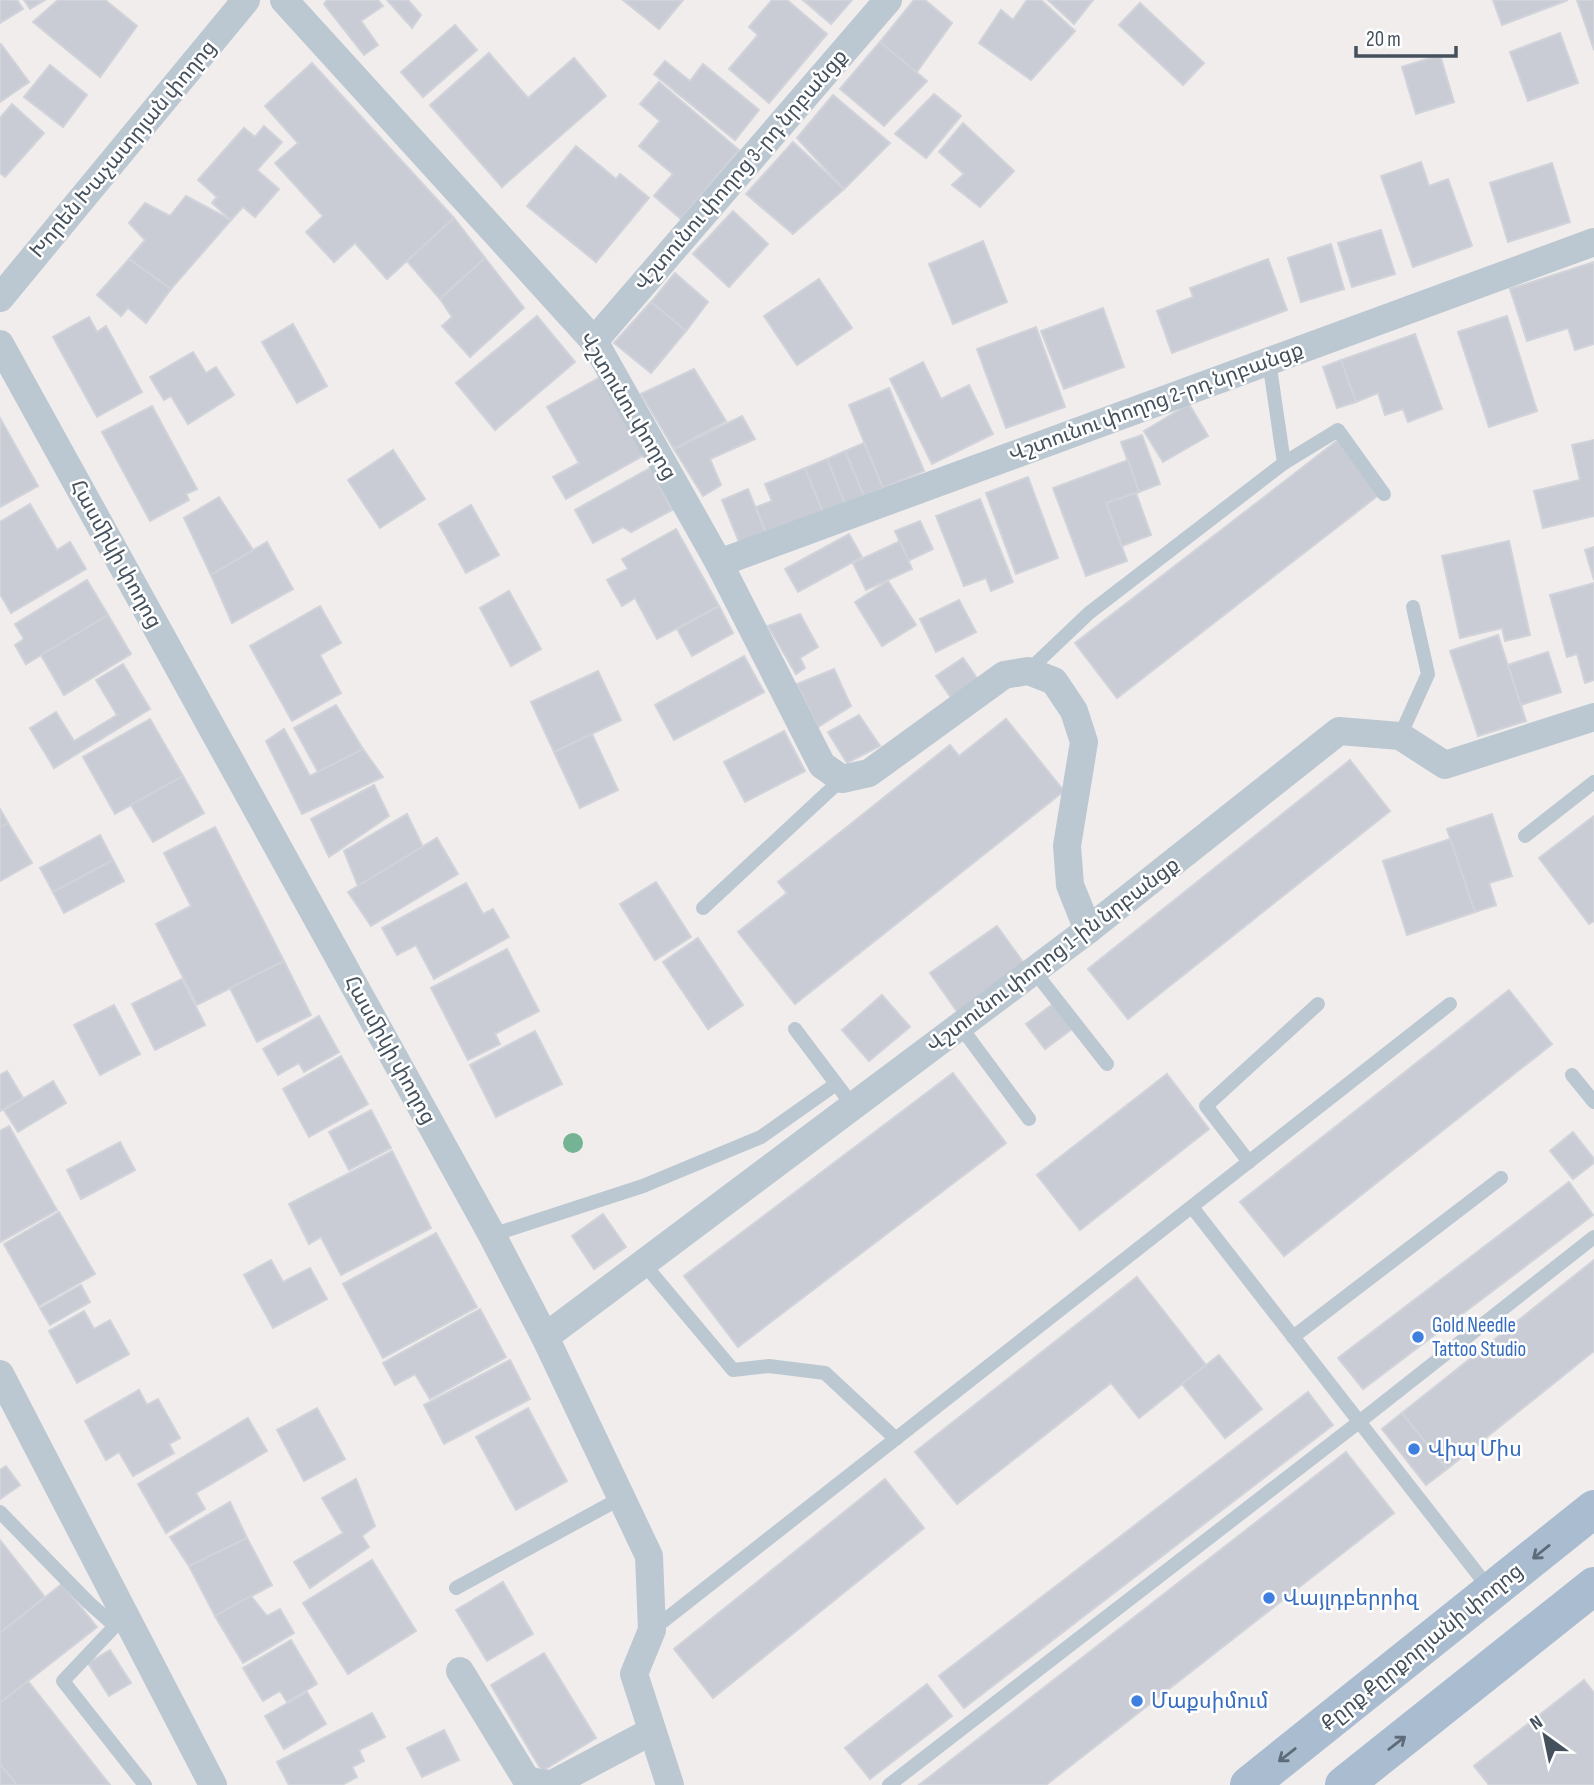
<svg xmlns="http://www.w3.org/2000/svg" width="1594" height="1785" font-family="'Sofia Sans Condensed','Noto Sans Armenian',sans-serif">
  <rect width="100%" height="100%" fill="#f1eded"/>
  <g fill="#c9ccd4" stroke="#d1d3da" stroke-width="2">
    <polygon points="0,0 17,0 23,9 0,23"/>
    <polygon points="24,0 45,0 30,9"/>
    <polygon points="58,0 105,0 137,26 100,77 33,22"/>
    <polygon points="327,0 378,0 383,6 361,21 378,45 364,55 324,4"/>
    <polygon points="387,0 408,0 421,15 412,28"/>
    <polygon points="623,0 683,0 659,29"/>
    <polygon points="772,0 787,0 827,34 769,103 729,69 758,35 749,27"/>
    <polygon points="803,0 852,0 831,24"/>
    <polygon points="914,0 925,0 952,23 916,73 880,42"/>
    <polygon points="1027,0 1041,0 1075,31 1031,80 979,43 1001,10 1013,20"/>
    <polygon points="1048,0 1093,0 1074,24"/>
    <polygon points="1493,0 1568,0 1502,25"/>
    <polygon points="1577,0 1594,0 1594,50"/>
    <polygon points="1140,3 1204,63 1183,85 1119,25"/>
    <polygon points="455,25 477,50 423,97 401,72"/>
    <polygon points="1560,33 1578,83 1528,101 1510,52"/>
    <polygon points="880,42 927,81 884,126 840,89"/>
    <polygon points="1,44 29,82 0,102 0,45"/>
    <polygon points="489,53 528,98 574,58 606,96 502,187 430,105"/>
    <polygon points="1440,55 1454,102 1416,114 1402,67"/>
    <polygon points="665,61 690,81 703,64 759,110 735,140 654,74"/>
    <polygon points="312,63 454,218 387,279 355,243 334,262 306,232 323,216 275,163 298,143 265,106"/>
    <polygon points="50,65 87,95 63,127 24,97"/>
    <polygon points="659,82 739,150 681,219 654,196 673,174 639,146 660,121 640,104"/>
    <polygon points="934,94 961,116 926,158 895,134"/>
    <polygon points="833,95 890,143 844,189 797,138"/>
    <polygon points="12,104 44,133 5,177 0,173 0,118"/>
    <polygon points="963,123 1014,171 980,207 952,185 964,174 939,152"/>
    <polygon points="264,126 282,142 257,170 279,189 255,217 243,207 231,220 212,203 217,197 198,180 244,128 255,137"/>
    <polygon points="793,142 844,189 793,234 746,194"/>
    <polygon points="576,146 616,179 620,174 649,198 596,262 527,206"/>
    <polygon points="1421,162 1429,186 1448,179 1472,246 1413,267 1381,176"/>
    <polygon points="1552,163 1570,222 1508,242 1490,183"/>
    <polygon points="186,196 231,220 171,289 129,259 145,240 129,223 145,203 170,216"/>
    <polygon points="733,211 768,244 729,287 693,254"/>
    <polygon points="454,218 485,258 440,299 407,261"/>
    <polygon points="1381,230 1395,274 1352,287 1338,243"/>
    <polygon points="983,241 1007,302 953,324 929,264"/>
    <polygon points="1331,244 1344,289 1301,302 1288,258"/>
    <polygon points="485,258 524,308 470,357 442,326 452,317 440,299"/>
    <polygon points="129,259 171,289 146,323 128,308 121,316 97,295"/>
    <polygon points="1268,259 1287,310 1172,353 1157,311 1193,297 1190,288"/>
    <polygon points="1594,262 1594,344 1575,350 1568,328 1527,341 1510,289"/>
    <polygon points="675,273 708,302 686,331 651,302"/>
    <polygon points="819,279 852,328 797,365 764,316"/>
    <polygon points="651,302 686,331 651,373 614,343"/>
    <polygon points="1103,308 1124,367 1064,389 1041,331"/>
    <polygon points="537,316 575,362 495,430 456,383"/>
    <polygon points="1507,316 1537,411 1489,427 1458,332"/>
    <polygon points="89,317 97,332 106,326 142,392 97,417 53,337"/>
    <polygon points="293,324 327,386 297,403 262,342"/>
    <polygon points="1036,327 1065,407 1006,428 977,349"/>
    <polygon points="1415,334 1442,409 1408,422 1403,409 1385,415 1378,393 1356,402 1341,360"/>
    <polygon points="193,352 206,373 216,367 234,395 188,424 171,396 164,400 150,377"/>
    <polygon points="1341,360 1356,402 1337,408 1323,367"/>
    <polygon points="923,362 941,399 969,385 993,434 932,464 890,379"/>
    <polygon points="694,369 726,421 674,449 641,394"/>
    <polygon points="602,376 646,454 566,499 553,477 579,463 547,407"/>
    <polygon points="889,388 924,471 883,488 849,405"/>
    <polygon points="1189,404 1208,436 1163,462 1144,431"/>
    <polygon points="152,406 197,489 186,494 189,500 150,521 102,432"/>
    <polygon points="742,416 755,439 710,459 721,485 703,496 674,449"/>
    <polygon points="0,418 38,486 0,507"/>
    <polygon points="1142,435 1160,484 1139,492 1121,442"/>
    <polygon points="1338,440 1380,494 1117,698 1075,643"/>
    <polygon points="1594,440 1594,516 1543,528 1534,491 1580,480 1572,445"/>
    <polygon points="864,443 883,488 864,496 845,451"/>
    <polygon points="393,450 425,499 380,528 348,480"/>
    <polygon points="845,451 864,496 845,504 827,459"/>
    <polygon points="827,459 845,504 823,513 805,468"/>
    <polygon points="1128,460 1139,492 1106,503 1127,561 1086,576 1053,488"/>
    <polygon points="650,468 672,510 631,532 623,527 593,543 575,510"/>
    <polygon points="805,468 823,513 767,536 756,507 772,501 765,484"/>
    <polygon points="1028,477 1058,558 1016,574 986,493"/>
    <polygon points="748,489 767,536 741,547 722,500"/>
    <polygon points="1136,493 1151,535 1122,546 1106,503"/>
    <polygon points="219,497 253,550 211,575 184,518"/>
    <polygon points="980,499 1013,582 991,591 986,578 964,586 936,516"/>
    <polygon points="30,504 57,550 70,542 86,569 11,613 0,594 0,522"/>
    <polygon points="471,505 499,555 466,573 439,524"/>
    <polygon points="920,521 933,549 908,561 895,531"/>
    <polygon points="676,529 719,606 657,639 635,598 622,606 607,580 628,569 622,559"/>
    <polygon points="849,534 862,557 798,592 785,569"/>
    <polygon points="900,541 912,569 866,590 853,563"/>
    <polygon points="1509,541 1530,635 1505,641 1502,628 1460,638 1442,556"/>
    <polygon points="267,542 293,589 232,623 211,575"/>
    <polygon points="1594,547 1594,580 1585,550"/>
    <polygon points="87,580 108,615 26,664 15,645 24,639 15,624"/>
    <polygon points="888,581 916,625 882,646 855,602"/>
    <polygon points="1594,583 1594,680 1585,683 1577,654 1567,657 1550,595"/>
    <polygon points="509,591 541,649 511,666 480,608"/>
    <polygon points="959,600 976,632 936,652 920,619"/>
    <polygon points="320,606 341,643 320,655 341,693 292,721 250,646"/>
    <polygon points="719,606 733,633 692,656 677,629"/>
    <polygon points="800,614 818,647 800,658 805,668 796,674 768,626"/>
    <polygon points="108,615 131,654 64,695 41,655"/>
    <polygon points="1498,635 1526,721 1478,736 1450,651"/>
    <polygon points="1548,652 1561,692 1521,705 1508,665"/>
    <polygon points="744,656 764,692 674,740 655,705"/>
    <polygon points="963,658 979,681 952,699 936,676"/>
    <polygon points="123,664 150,709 54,768 30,728 56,712 74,741 117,715 96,680"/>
    <polygon points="834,669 851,706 818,727 797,684"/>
    <polygon points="598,671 621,720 554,752 531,702"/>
    <polygon points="336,705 363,749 318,772 294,728"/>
    <polygon points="859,715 880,746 847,763 828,732"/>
    <polygon points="150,719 183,776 115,814 83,757"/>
    <polygon points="1006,719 1064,791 795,1004 738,932 787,893 778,882 897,787 950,745 959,756"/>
    <polygon points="284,729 310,776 363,749 383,777 302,814 266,741"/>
    <polygon points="784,731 805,771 745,802 724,762"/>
    <polygon points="592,734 618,790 580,808 554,752"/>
    <polygon points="1350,760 1390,811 1128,1019 1088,969"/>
    <polygon points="183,776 204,813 153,842 131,805"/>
    <polygon points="374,785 389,816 329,857 311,819"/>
    <polygon points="0,809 8,823 0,828"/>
    <polygon points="407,814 423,847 358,886 344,851"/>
    <polygon points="1492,814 1512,876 1489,883 1496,905 1475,912 1447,829"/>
    <polygon points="1594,816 1594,921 1589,924 1539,858"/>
    <polygon points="8,823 32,863 0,881 0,828"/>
    <polygon points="215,827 284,961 197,1005 156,924 191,906 164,853"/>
    <polygon points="100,835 113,860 53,892 40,868"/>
    <polygon points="437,838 458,874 371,926 348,892"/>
    <polygon points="1450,839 1475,912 1407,935 1383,861"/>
    <polygon points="113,860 124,881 64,913 53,892"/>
    <polygon points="656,882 691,937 655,960 620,904"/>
    <polygon points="466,883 483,914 493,909 509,937 434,979 416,945 397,955 382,928"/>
    <polygon points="997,926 1028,969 961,1017 930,973"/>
    <polygon points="698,938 743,1005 708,1029 663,962"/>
    <polygon points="507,949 539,1011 495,1034 500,1044 468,1060 431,988"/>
    <polygon points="284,961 311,1015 257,1042 230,988"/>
    <polygon points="182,979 205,1025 155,1050 132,1004"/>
    <polygon points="1509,990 1552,1044 1284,1256 1240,1202"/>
    <polygon points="882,995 910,1027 869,1061 842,1030"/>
    <polygon points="1053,1004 1072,1029 1045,1049 1026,1024"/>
    <polygon points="114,1005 140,1054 100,1075 74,1025"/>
    <polygon points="319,1016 339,1052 304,1072 299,1063 278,1075 263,1049"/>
    <polygon points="535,1031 562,1084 496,1117 470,1065"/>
    <polygon points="341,1056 368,1104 309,1137 283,1089"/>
    <polygon points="7,1071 23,1098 0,1111 0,1075"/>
    <polygon points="953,1073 1006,1143 738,1347 684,1276"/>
    <polygon points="1167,1074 1209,1129 1080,1230 1037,1175"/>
    <polygon points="53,1081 66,1103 18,1132 4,1110"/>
    <polygon points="371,1110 391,1148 349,1170 329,1132"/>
    <polygon points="9,1126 57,1210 0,1242 0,1131"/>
    <polygon points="1573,1132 1594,1159 1594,1163 1573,1179 1550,1151"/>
    <polygon points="120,1142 135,1170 81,1199 67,1170"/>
    <polygon points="392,1151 431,1228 341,1275 321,1237 309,1244 289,1204"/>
    <polygon points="1569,1182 1593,1215 1363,1389 1338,1358"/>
    <polygon points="59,1212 95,1274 39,1306 4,1244"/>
    <polygon points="603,1214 626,1247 594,1269 572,1236"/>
    <polygon points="436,1233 477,1307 383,1358 343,1284"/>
    <polygon points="271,1260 283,1282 310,1268 327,1299 273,1328 244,1275"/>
    <polygon points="1594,1260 1594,1351 1447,1469 1402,1413"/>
    <polygon points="1137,1277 1206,1365 1139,1418 1111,1383 957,1504 915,1452"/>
    <polygon points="81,1285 90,1302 50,1325 40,1308"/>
    <polygon points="480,1309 506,1357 430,1399 415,1374 395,1385 383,1363"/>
    <polygon points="84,1311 94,1329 110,1320 129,1354 77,1383 49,1331"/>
    <polygon points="1219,1355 1262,1409 1225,1438 1182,1384"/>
    <polygon points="510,1360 530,1399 444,1444 424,1405"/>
    <polygon points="139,1390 147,1405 158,1399 180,1438 169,1444 174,1453 133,1476 119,1452 106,1460 85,1421"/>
    <polygon points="1308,1392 1333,1425 964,1708 939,1676"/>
    <polygon points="317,1408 345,1459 304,1481 277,1430"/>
    <polygon points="528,1408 567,1481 516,1510 476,1437"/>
    <polygon points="1402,1413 1447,1469 1426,1485 1382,1429"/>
    <polygon points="248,1418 267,1451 196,1493 205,1509 166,1533 138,1484"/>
    <polygon points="1346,1452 1394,1513 1046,1785 919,1785"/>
    <polygon points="6,1466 20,1485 0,1499 0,1470"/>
    <polygon points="356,1479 375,1526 362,1536 369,1547 310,1588 294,1562 343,1533 322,1498"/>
    <polygon points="885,1479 924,1528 713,1698 674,1649"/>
    <polygon points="230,1502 247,1538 189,1566 170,1537"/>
    <polygon points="247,1538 272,1585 215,1616 189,1566"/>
    <polygon points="0,1540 45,1597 0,1633"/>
    <polygon points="372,1560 416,1631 348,1674 303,1603"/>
    <polygon points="503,1582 533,1634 487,1661 456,1610"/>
    <polygon points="62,1584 97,1627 0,1703 0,1633"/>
    <polygon points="251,1596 267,1616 280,1609 294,1633 243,1663 215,1616"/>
    <polygon points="291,1640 317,1684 287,1702 280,1691 263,1701 243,1668"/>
    <polygon points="110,1650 131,1683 109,1696 88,1663"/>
    <polygon points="544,1653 596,1738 542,1771 491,1685"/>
    <polygon points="1584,1680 1594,1693 1594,1785 1489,1785 1474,1766"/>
    <polygon points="28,1681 110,1785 17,1785 0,1764 0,1703"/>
    <polygon points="927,1684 952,1716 870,1779 845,1748"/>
    <polygon points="307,1692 326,1724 284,1749 265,1716"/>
    <polygon points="372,1713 385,1737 359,1750 364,1761 352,1767 357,1777 342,1785 289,1785 277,1762"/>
    <polygon points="444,1730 459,1760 422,1777 407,1748"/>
    <polygon points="0,1764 17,1785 0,1785"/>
  </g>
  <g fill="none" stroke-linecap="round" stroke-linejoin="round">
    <g stroke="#bcc8d1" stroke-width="14">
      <polyline points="1284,463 1338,430 1384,494"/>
      <polyline points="1028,671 1089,613 1284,463 1269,361"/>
      <polyline points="1400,736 1428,674 1413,607"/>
      <polyline points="1525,836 1594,782"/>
      <polyline points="703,908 842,779"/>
      <polyline points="1034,971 1107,1064"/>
      <polyline points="960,1026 1029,1119"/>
      <polyline points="795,1029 853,1106"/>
      <polyline points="1572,1075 1594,1102"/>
      <polyline points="1249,1162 1206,1106 1318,1004"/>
      <polyline points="1192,1207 1491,1591"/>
      <polyline points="492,1235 643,1186 761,1137 836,1084"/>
      <polyline points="644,1264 733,1370 769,1366 825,1373 896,1439"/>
      <polyline points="1293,1337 1501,1178"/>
      <polyline points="0,1512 88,1602 115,1626 122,1623"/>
      <polyline points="456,1588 621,1498"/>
      <polyline points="115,1626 63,1681 145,1785"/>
      <polyline points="652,1630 1450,1004"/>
      <polyline points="889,1785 1359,1422 1594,1237"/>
    </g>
    <g stroke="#bcc8d1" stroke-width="28">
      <polyline points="284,0 594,341 719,563 822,765 842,779 869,773 1004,675 1028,671 1054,681 1074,711 1084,742 1067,846 1070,885 1088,930"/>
      <polyline points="0,298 246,0"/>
      <polyline points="594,341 888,0"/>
      <polyline points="0,344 492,1235 545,1337 649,1556 652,1630 634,1674 670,1785"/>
      <polyline points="719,563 1594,242"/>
      <polyline points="545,1337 1088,930 1339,731 1400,736 1445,765 1594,717"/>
      <polyline points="0,1374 213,1785"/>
      <polyline points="460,1671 526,1779 538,1783 552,1784 652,1731"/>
    </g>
    <g stroke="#aabcd0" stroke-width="38">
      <polyline points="1249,1785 1594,1509"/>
      <polyline points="1344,1785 1594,1586"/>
    </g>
  </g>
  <circle fill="#74b494" cx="573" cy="1143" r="10"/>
  <defs><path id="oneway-shaft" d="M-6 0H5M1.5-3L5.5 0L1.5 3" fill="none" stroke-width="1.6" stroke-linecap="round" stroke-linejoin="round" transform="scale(1.75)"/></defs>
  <g stroke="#5e6c7a">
    <use href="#oneway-shaft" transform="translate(1541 1552) rotate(141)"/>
    <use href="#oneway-shaft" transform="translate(1397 1743) rotate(-38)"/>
    <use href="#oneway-shaft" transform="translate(1287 1755) rotate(142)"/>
  </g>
  <g fill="#3f7fe0" stroke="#fff" stroke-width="2.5">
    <circle cx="1418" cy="1337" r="7"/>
    <circle cx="1414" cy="1449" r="7"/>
    <circle cx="1269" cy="1598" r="7"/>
    <circle cx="1137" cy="1701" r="7"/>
  </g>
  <g text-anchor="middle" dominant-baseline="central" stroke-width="5" stroke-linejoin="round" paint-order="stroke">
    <g font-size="21" fill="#44515d" stroke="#fff">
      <text transform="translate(123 149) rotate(-50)">Խորեն Խաչատրյան փողոց</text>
      <text transform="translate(741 170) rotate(-49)">Վշտունու փողոց 3-րդ նրբանցք</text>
      <text transform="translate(1156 402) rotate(-20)">Վշտունու փողոց 2-րդ նրբանցք</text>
      <text transform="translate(628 406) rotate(59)">Վշտունու փողոց</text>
      <text transform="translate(116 554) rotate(61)">Հասմիկի փողոց</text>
      <text transform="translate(1053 955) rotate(-37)">Վշտունու փողոց 1-ին նրբանցք</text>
      <text transform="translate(390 1050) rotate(61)">Հասմիկի փողոց</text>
      <text transform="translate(1422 1647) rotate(-39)">Քըրք Քըրքորյանի փողոց</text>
    </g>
    <g font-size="21" fill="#366cbe" stroke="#fff" text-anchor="start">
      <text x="1432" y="1325">Gold Needle<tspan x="1432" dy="24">Tattoo Studio</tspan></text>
      <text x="1428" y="1449">Վիպ Միս</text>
      <text x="1283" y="1598">Վայլդբերրիզ</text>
      <text x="1151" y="1701">Մաքսիմում</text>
    </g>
  </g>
  <g transform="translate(1545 1736) rotate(327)" stroke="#ffffff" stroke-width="5" paint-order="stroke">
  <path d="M0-5L12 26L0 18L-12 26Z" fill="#44515d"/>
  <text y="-10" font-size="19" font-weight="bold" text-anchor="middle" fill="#44515d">N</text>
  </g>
  <path d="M1356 46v10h100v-10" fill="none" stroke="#44515d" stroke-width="3.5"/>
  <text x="1366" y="46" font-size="21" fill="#44515d" stroke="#ffffff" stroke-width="5" paint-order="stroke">20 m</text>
</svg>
